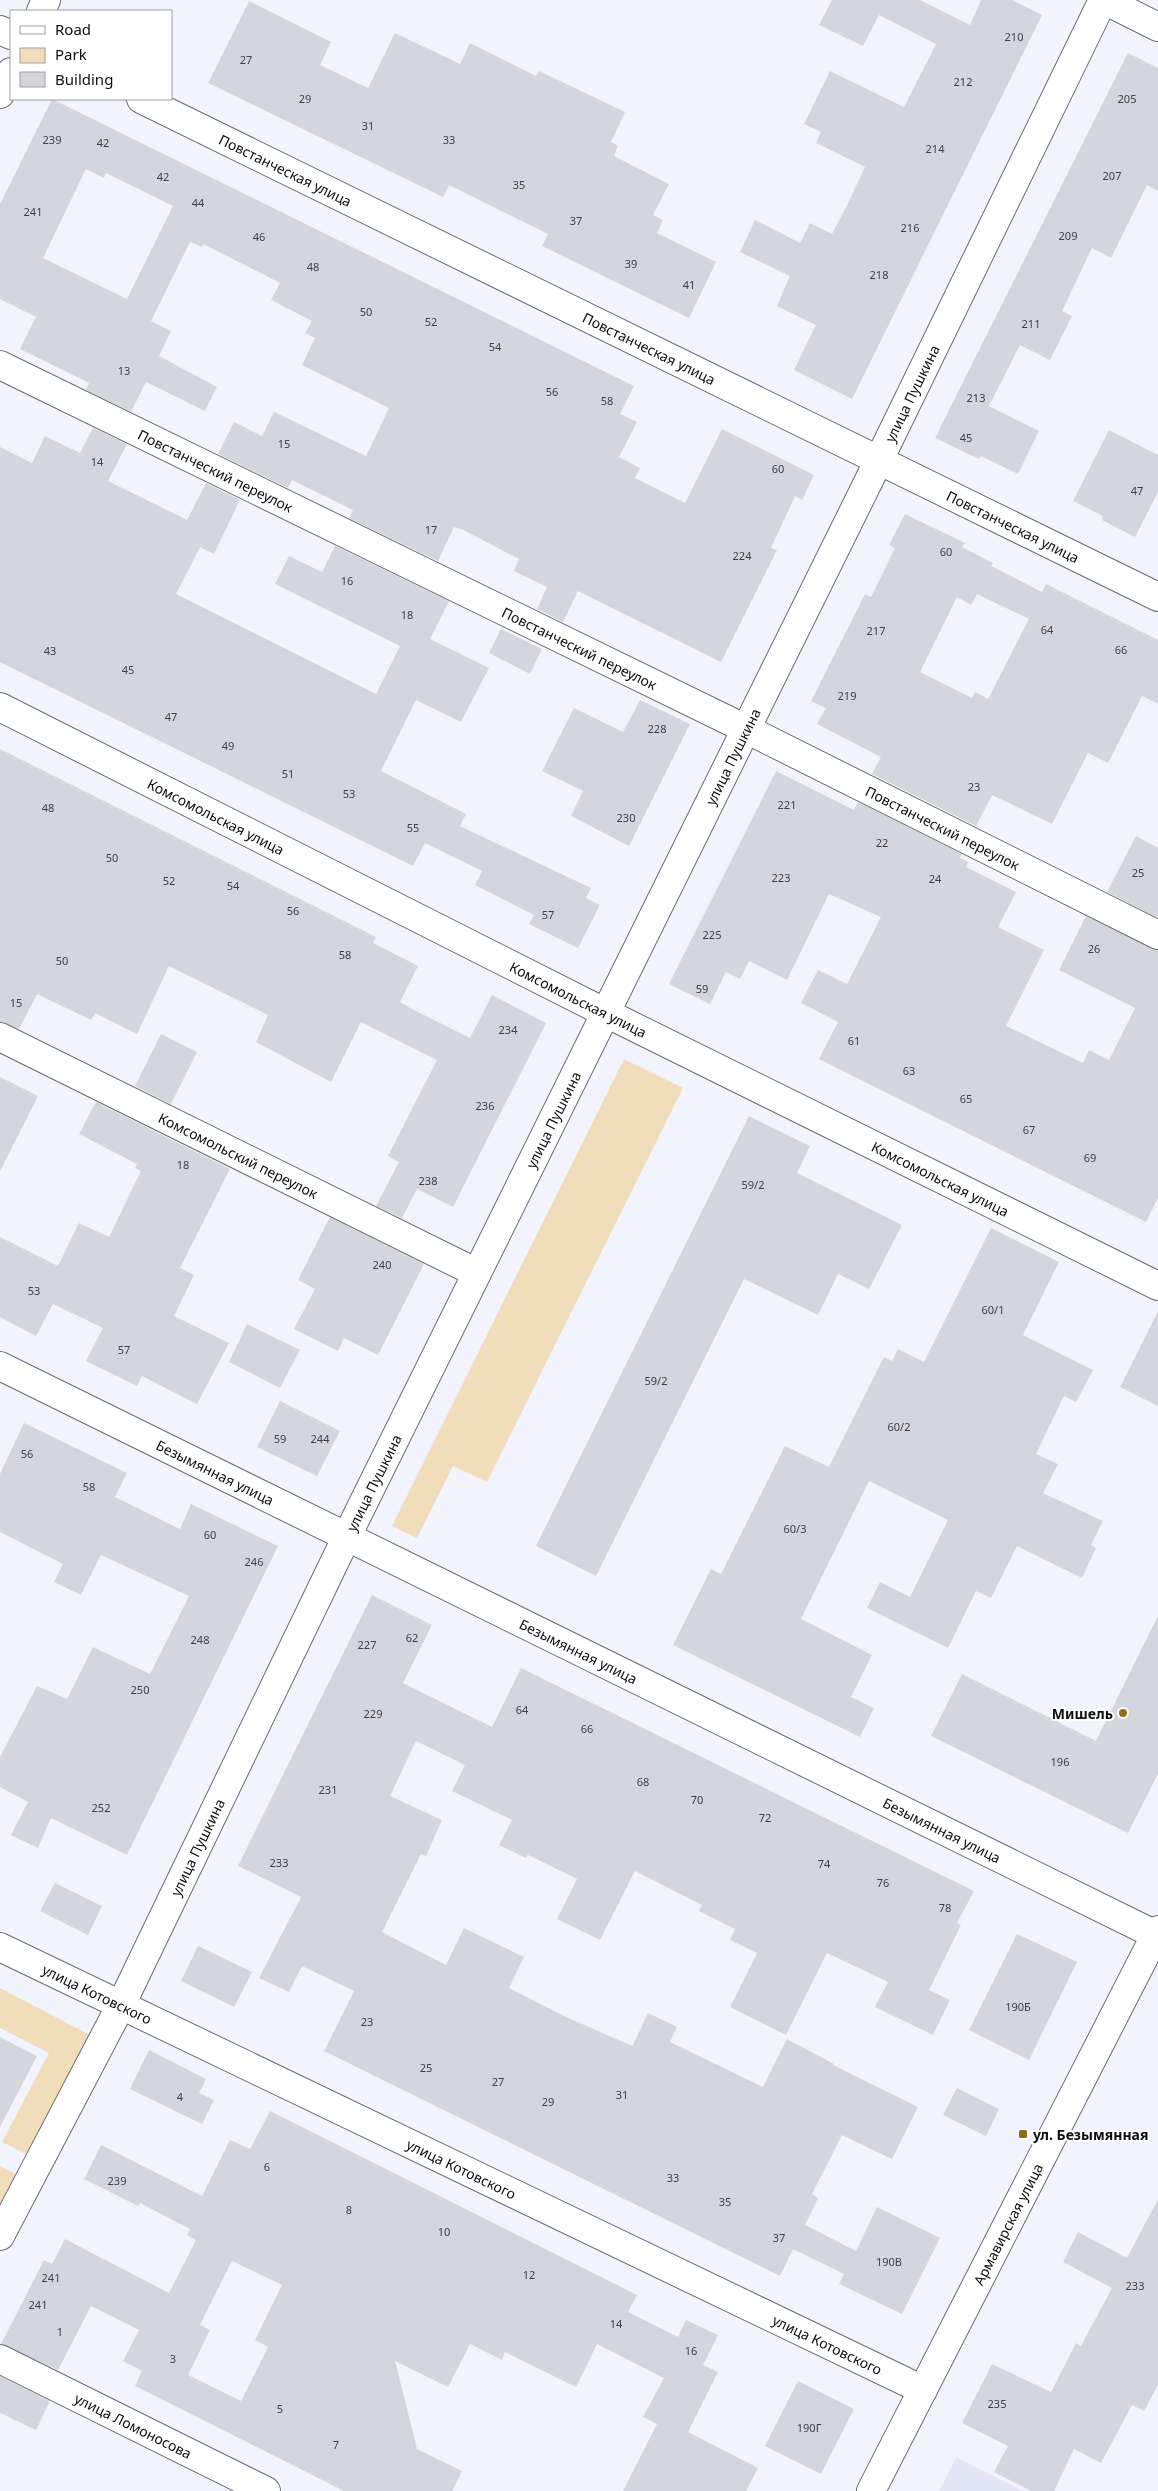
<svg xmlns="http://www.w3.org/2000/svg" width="1158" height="2491" font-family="'Noto Sans',sans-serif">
  <rect width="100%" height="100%" fill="#f2f4fd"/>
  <polygon fill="#e3e7f5" points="956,2457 1023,2491 939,2491"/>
  <g fill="#f1ddba">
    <polygon points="624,1059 683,1088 487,1482 453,1466 417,1538 392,1526"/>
    <polygon points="0,1988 92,2036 30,2156 2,2142 49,2053 0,2028"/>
    <polygon points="0,2166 23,2178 0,2222"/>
  </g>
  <g fill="#d4d6de" fill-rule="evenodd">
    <polygon points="832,0 920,0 970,25 981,0 1012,0 1042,15 852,399 794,370 816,325 777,306 790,276 740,252 755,220 800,243 810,223 832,234 848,203 865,167 816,143 821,132 804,124 830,71 904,107 936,44 879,15 863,46 819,25"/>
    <polygon points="249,1 331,42 320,65 368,88 395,33 460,64 470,43 536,76 539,71 625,112 611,142 618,146 614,156 669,184 653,215 663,220 657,233 716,262 689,318 542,246 548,234 449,185 443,197 208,83"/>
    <polygon points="1128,53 1158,68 1158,191 1147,185 1111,258 1092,248 1062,311 1072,316 1050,360 1020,345 989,406 1039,431 1018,474 981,456 979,459 935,438"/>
    <path d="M52,99l582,287 -14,28 17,8 -18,35 21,11 -5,10 50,25 37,-74 92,46 -12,25 -7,-4 -24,52 6,2 -56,112 -143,-71 -15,31 -26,-13 10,-22 -33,-16 5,-12 -56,-29 -9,-3 -16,34 -89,-43 4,-8 -61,-30 -4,8 -70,-34 16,-32 28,14 12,-24 92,44 23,-48 -87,-43 13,-27 -10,-5 7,-12 -41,-21 9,-17 -77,-39 -1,3 -12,-5 -39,79 20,10 -12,25 58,31 -12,24 -59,-29 -15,30 -45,-22 3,-7 -69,-34 16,-32 -36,-18v-95zM86,169l18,9 2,-5 67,33 -46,93 -84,-41z"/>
    <polygon points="93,428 127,444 108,481 187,520 206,483 240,500 214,554 200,547 176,594 376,694 400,646 275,584 289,556 322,572 335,546 449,601 430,639 489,668 461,722 416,700 381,771 466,814 460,826 591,888 586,898 600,905 578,948 529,924 534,915 475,885 482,871 425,843 413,866 0,662 0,447 32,463 45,436 80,453"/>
    <polygon points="1109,430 1158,455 1158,492 1135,537 1102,520 1103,516 1073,501"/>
    <path d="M905,514l60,29 -3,4 31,16 -2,3 51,26 4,-8 112,56v64l-16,-8 -34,67 -20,-10 -36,71 -60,-29 -16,31 -104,-52 9,-17 -64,-33 9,-16 -15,-7 54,-107 6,3 24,-49 -6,-3zM977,594l52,25 -41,80 -13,-7 -3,6 -52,-26 37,-75 14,8z"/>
    <polygon points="501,629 542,649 530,674 489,653"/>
    <polygon points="640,700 690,724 629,846 571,816 583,791 542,771 574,708 623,732"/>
    <polygon points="0,749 376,937 373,943 418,966 400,1002 410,1008 470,1038 492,995 546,1023 453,1207 417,1189 402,1218 376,1206 399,1162 388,1156 437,1060 361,1022 331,1082 256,1042 268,1015 169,966 137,1034 95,1013 91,1020 37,994 19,1029 0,1022"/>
    <polygon points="776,771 854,810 858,802 962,854 960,858 968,862 966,867 1016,892 998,927 1044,950 1006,1026 1083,1063 1089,1050 1109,1060 1135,1008 1059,970 1086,916 1158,950 1158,1198 1146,1222 819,1059 838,1022 801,1003 818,970 847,984 881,917 829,894 787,980 749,961 740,979 726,972 710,1004 669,984"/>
    <polygon points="1136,836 1158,848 1158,918 1107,892"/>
    <polygon points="161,1034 197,1052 171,1104 135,1086"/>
    <polygon points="0,1077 38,1096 0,1171"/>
    <polygon points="96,1102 230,1169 180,1268 194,1275 174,1316 229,1343 197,1404 142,1376 137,1386 86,1361 103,1328 53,1304 36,1336 0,1317 0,1237 58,1266 79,1223 109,1237 141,1171 135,1168 137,1164 79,1134"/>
    <polygon points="749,1116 810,1146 797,1173 902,1225 869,1289 838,1274 818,1315 744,1279 596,1576 536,1546"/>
    <polygon points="330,1217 424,1264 378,1355 344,1338 338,1351 294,1329 315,1289 298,1280"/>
    <polygon points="991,1228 1059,1262 1023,1335 1093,1370 1076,1402 1064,1396 1036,1454 1058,1464 1043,1493 1103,1521 1091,1545 1096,1548 1082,1578 1017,1546 991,1598 976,1591 948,1648 867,1608 880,1582 910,1597 948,1520 869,1481 801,1619 872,1655 851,1697 874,1708 860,1737 673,1645 711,1569 721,1574 785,1446 829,1467 884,1357 892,1361 898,1349 924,1362"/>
    <polygon points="1158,1311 1158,1406 1120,1387"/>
    <polygon points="247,1324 300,1350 280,1388 229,1362"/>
    <polygon points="280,1401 340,1431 317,1476 257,1447"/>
    <polygon points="24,1423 127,1473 115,1497 180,1529 191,1504 278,1546 127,1855 51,1818 38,1848 11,1835 28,1802 0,1787 0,1757 37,1686 67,1699 93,1647 150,1674 189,1596 101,1555 81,1595 54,1582 63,1564 0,1532 0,1474"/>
    <polygon points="372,1595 432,1625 403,1683 492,1727 521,1668 974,1891 957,1923 961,1925 929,1990 950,2000 933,2035 875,2007 888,1982 827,1953 786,2035 730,2007 757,1953 730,1940 735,1929 699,1911 702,1905 635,1871 600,1940 557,1919 577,1879 528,1855 526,1858 499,1845 512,1820 452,1791 465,1765 416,1741 390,1796 442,1820 426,1856 421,1854 382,1932 446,1965 464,1928 524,1957 509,1988 566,2017 630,2045 633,2045 648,2013 677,2027 670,2042 763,2087 787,2039 834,2064 833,2065 918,2107 892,2159 842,2135 812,2194 818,2198 805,2225 856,2251 877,2207 940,2238 902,2314 839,2284 844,2274 793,2249 780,2276 324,2051 354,1991 302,1966 289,1992 259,1978 301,1897 238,1866"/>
    <polygon points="1158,1616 1158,1774 1128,1833 931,1736 962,1674 1096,1741"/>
    <polygon points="55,1883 102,1906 88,1935 40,1911"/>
    <polygon points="1017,1934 1077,1962 1029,2060 969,2030"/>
    <polygon points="198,1946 252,1972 234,2007 181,1981"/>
    <polygon points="0,2037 37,2056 0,2127"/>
    <polygon points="149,2050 206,2079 199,2093 214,2100 202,2124 130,2089"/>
    <polygon points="957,2088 999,2109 986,2136 943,2115"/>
    <path d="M270,2111l367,184 -9,17 50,25 8,-17 32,15 -15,30 15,7 -30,60 70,36 -12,23h-123l34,-67 -14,-7 21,-39 -67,-34 -21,43 -71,-35 -3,8 -32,-16 -22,43 -53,-26 22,88 45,22 -10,20h-108l-209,-105 7,-15 -19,-10 16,-31 -48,-24 -33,64 -57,-26 43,-84 8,4 13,-25 104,54 27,-53 -9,-5 3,-6 -50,-26 -2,3 -54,-27 17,-34 101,51 28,-56 20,9zM232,2261l50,24 -27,55 13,7 -27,54 -53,-26 22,-45 -10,-5z"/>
    <polygon points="1158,2199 1158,2385 1144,2411 1132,2405 1101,2463 1074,2449 1054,2491 1031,2491 994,2472 1008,2446 962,2423 992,2364 1051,2392 1076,2343 1081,2346 1112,2288 1063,2262 1078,2232 1127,2258"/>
    <polygon points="0,2376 50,2401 36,2430 0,2413"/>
    <polygon points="798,2381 854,2409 821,2474 765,2446"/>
  </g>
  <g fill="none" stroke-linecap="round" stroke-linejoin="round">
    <g stroke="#6a6b73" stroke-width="30">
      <g id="minor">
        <polyline points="1104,0 1158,27"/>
        <polyline points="41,11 46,0"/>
        <polyline points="0,30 11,35"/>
        <polyline points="0,94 11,72"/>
        <path id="s1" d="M141,99l1017,498"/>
        <path id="s2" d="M0,365l746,364 412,206"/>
        <path id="s3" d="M0,707l606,306 552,273"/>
        <path id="s4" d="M0,1037l477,236"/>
        <path id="s5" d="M0,1366l1158,570"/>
        <path id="s6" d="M0,1947l923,443"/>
        <path id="s7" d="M0,2236l121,-231 226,-469 532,-1076 224,-460"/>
        <path id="s8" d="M0,2359l266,132"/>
        <path id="s9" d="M871,2491l287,-561"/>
      </g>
    </g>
    <use href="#minor" stroke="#fff" stroke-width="28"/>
  </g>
  <g fill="#936c15" stroke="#fff" stroke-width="2">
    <circle cx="1123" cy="1713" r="5"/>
    <rect x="1018" y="2129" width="10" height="10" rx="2.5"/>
  </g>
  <g text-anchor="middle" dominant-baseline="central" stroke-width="4" stroke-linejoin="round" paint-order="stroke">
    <g font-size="11" fill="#3f4044">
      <text x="1014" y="36">210</text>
      <text x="246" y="59">27</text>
      <text x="963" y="81">212</text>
      <text x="305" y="98">29</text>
      <text x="1127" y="98">205</text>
      <text x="368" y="125">31</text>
      <text x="52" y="139">239</text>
      <text x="449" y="139">33</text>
      <text x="103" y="142">42</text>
      <text x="935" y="148">214</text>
      <text x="1112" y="175">207</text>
      <text x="163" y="176">42</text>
      <text x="519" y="184">35</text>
      <text x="198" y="202">44</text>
      <text x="33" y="211">241</text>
      <text x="576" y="220">37</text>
      <text x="910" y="227">216</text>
      <text x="1068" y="235">209</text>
      <text x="259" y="236">46</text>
      <text x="631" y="263">39</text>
      <text x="313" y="266">48</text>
      <text x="879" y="274">218</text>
      <text x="689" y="284">41</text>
      <text x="366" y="311">50</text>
      <text x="431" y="321">52</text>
      <text x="1031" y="323">211</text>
      <text x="495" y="346">54</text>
      <text x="124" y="370">13</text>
      <text x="552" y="391">56</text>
      <text x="976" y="397">213</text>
      <text x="607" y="400">58</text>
      <text x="966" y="437">45</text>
      <text x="284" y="443">15</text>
      <text x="97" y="461">14</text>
      <text x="778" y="468">60</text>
      <text x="1137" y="490">47</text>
      <text x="431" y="529">17</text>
      <text x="946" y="551">60</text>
      <text x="742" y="555">224</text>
      <text x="347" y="580">16</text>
      <text x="407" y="614">18</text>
      <text x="1047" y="629">64</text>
      <text x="876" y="630">217</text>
      <text x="1121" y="649">66</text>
      <text x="50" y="650">43</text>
      <text x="128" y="669">45</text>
      <text x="847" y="695">219</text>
      <text x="171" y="716">47</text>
      <text x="657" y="728">228</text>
      <text x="228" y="745">49</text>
      <text x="288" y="773">51</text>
      <text x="974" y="786">23</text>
      <text x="349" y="793">53</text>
      <text x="787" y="804">221</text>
      <text x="48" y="807">48</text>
      <text x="626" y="817">230</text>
      <text x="413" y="827">55</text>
      <text x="882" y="842">22</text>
      <text x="112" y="857">50</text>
      <text x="1138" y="872">25</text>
      <text x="781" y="877">223</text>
      <text x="935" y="878">24</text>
      <text x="169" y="880">52</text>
      <text x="233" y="885">54</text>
      <text x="293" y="910">56</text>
      <text x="548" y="914">57</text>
      <text x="712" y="934">225</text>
      <text x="1094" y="948">26</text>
      <text x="345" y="954">58</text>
      <text x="62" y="960">50</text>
      <text x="702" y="988">59</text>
      <text x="16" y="1002">15</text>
      <text x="508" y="1029">234</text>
      <text x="854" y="1040">61</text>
      <text x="909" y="1070">63</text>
      <text x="966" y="1098">65</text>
      <text x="485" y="1105">236</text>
      <text x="1029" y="1129">67</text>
      <text x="1090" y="1157">69</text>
      <text x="183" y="1164">18</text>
      <text x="428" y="1180">238</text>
      <text x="753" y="1184">59/2</text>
      <text x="382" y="1264">240</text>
      <text x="34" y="1290">53</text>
      <text x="993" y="1309">60/1</text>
      <text x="124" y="1349">57</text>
      <text x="656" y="1380">59/2</text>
      <text x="899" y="1426">60/2</text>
      <text x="280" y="1438">59</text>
      <text x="320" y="1438">244</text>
      <text x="27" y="1453">56</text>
      <text x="89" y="1486">58</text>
      <text x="795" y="1528">60/3</text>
      <text x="210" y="1534">60</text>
      <text x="254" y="1561">246</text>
      <text x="412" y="1637">62</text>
      <text x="200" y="1639">248</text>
      <text x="367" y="1644">227</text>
      <text x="140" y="1689">250</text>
      <text x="522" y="1709">64</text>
      <text x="373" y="1713">229</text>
      <text x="587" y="1728">66</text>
      <text x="1060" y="1761">196</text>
      <text x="643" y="1781">68</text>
      <text x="328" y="1789">231</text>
      <text x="697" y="1799">70</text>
      <text x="101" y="1807">252</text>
      <text x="765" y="1817">72</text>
      <text x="279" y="1862">233</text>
      <text x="824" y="1863">74</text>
      <text x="883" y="1882">76</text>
      <text x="945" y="1907">78</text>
      <text x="1018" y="2006">190Б</text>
      <text x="367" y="2021">23</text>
      <text x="426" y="2067">25</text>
      <text x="498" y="2081">27</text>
      <text x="622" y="2094">31</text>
      <text x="180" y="2096">4</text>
      <text x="548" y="2101">29</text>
      <text x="267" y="2166">6</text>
      <text x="673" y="2177">33</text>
      <text x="117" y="2180">239</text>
      <text x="725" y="2201">35</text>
      <text x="349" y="2209">8</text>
      <text x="444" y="2231">10</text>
      <text x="779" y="2237">37</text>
      <text x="889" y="2261">190В</text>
      <text x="529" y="2274">12</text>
      <text x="51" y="2277">241</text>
      <text x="1135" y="2285">233</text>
      <text x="38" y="2304">241</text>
      <text x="616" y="2323">14</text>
      <text x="60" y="2331">1</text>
      <text x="691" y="2350">16</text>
      <text x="173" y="2358">3</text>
      <text x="997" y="2403">235</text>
      <text x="280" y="2408">5</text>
      <text x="809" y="2427">190Г</text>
      <text x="336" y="2444">7</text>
    </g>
    <g font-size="14" fill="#0d0e11" stroke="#fff">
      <text stroke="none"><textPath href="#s1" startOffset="161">Повстанческая улица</textPath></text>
      <text stroke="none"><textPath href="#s1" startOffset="566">Повстанческая улица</textPath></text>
      <text stroke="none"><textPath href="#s7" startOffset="2056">улица Пушкина</textPath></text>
      <text stroke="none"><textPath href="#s2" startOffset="240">Повстанческий переулок</textPath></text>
      <text stroke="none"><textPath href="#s1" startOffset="971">Повстанческая улица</textPath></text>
      <text stroke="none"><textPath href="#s2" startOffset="645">Повстанческий переулок</textPath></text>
      <text stroke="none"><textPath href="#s7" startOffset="1651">улица Пушкина</textPath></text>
      <text stroke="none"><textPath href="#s3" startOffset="242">Комсомольская улица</textPath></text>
      <text stroke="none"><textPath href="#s2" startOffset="1050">Повстанческий переулок</textPath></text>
      <text stroke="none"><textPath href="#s3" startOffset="648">Комсомольская улица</textPath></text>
      <text stroke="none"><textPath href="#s7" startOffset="1246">улица Пушкина</textPath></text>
      <text stroke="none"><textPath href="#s4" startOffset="266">Комсомольский переулок</textPath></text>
      <text stroke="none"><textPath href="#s3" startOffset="1052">Комсомольская улица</textPath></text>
      <text stroke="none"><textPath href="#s5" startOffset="240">Безымянная улица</textPath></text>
      <text stroke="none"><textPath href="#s7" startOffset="841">улица Пушкина</textPath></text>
      <text stroke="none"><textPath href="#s5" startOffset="645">Безымянная улица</textPath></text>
      <text stroke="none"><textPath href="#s5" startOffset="1050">Безымянная улица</textPath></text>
      <text stroke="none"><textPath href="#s7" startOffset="436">улица Пушкина</textPath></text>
      <text stroke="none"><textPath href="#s6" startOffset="108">улица Котовского</textPath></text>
      <text stroke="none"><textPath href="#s6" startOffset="512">улица Котовского</textPath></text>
      <text stroke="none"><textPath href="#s9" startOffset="300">Армавирская улица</textPath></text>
      <text stroke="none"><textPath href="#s6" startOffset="918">улица Котовского</textPath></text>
      <text stroke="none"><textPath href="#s8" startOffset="149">улица Ломоносова</textPath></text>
    </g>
    <g font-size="14" font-weight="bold" fill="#0d0e11" stroke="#fff" text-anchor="end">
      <text x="1113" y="1713">Мишель</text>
      <text x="1033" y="2134" text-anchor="start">ул. Безымянная</text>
    </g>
  </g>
  <rect x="10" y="10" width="162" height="90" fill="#ffffff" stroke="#9e9fa0"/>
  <rect x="20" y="26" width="25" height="8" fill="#ffffff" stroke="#9e9fa0"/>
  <text x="55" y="35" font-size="15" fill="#0d0e11">Road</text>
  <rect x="20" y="48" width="25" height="15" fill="#f1ddba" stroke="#9e9fa0"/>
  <text x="55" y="60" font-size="15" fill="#0d0e11">Park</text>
  <rect x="20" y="72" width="25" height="15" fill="#d4d6de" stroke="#9e9fa0"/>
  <text x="55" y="85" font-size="15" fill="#0d0e11">Building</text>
</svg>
